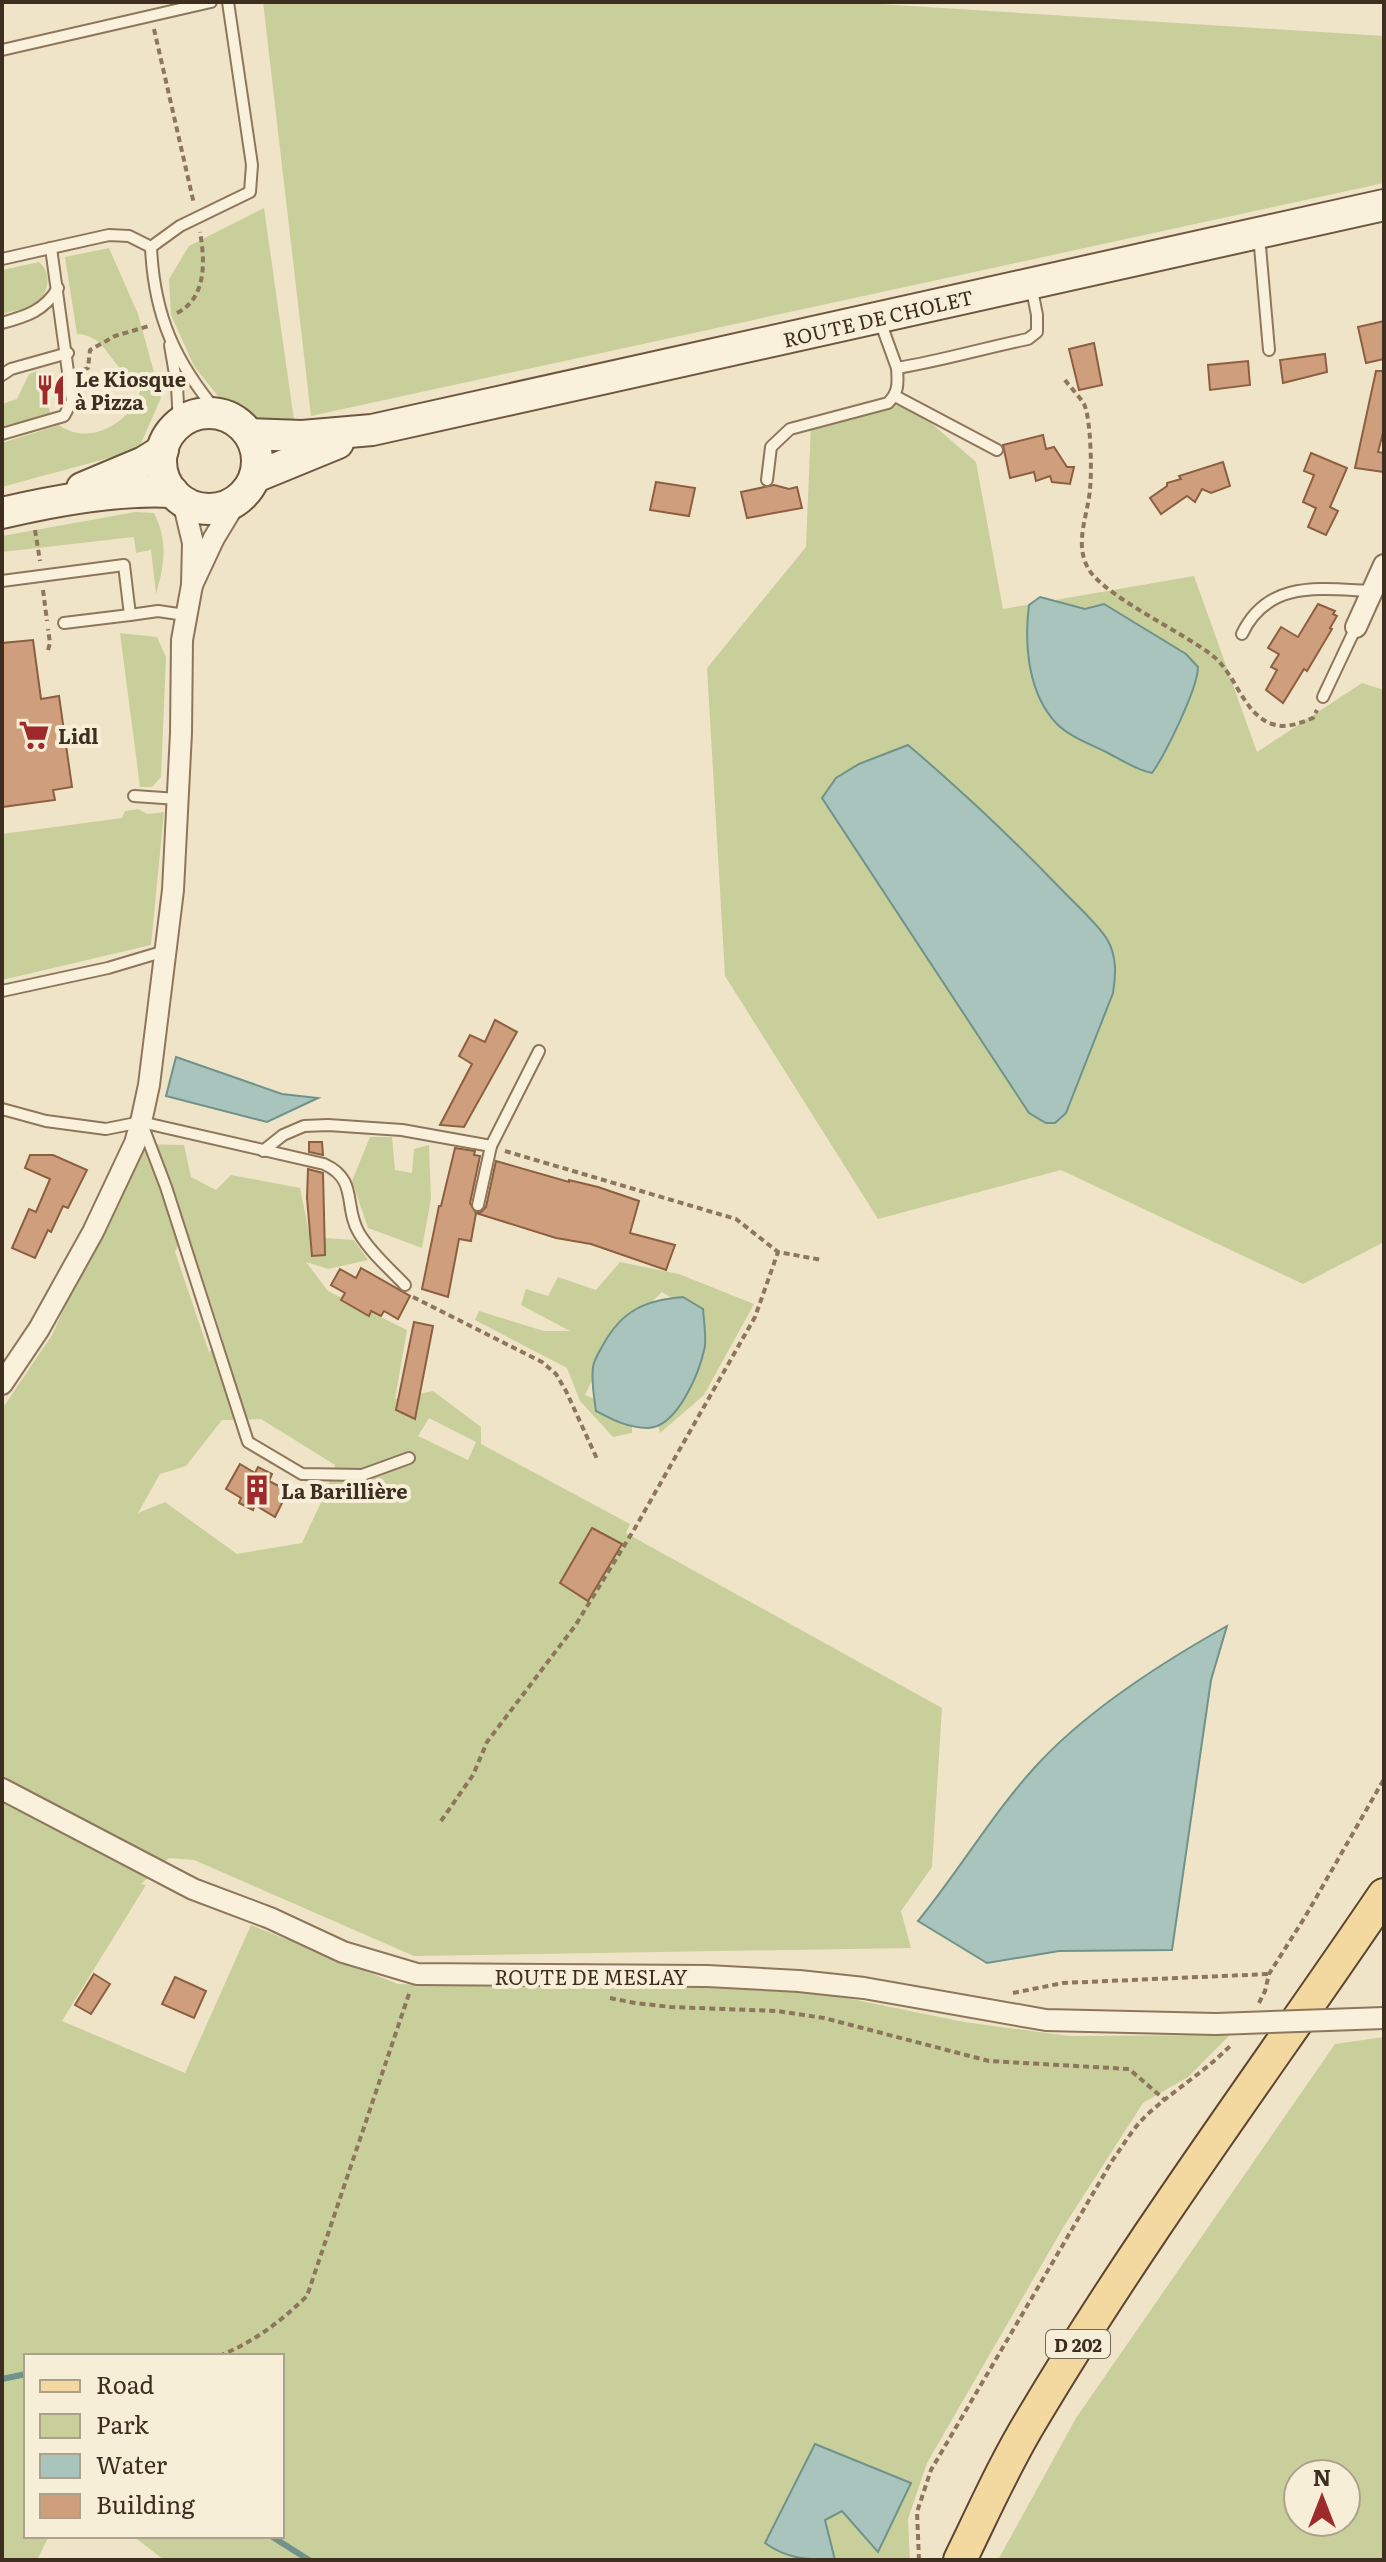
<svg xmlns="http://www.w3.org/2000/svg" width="1386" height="2562" font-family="Literata,serif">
  <rect width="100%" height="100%" fill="#f0e4c8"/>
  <g fill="#c9cf9b" fill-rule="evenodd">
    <polygon points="263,2 848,2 1384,36 1384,183 311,416"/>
    <polygon points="264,208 295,427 266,423 225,405 194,366 171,315 169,279 189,246"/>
    <path d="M109,248l29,66 23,84 -23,52 -136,37v-44l57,-18c30,22 72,-2 81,-34 -5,-12 -14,-16 -22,-25 -13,-16 -19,-31 -41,-32l-12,-77z"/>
    <path d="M39,262c14,11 10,34 -6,43 -8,5 -22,6 -31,9v-44z"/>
    <polygon points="37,371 51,415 2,426 2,404 17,399 29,374"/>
    <polygon points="908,403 976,462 1003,609 1194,576 1257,752 1362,683 1384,690 1384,1242 1303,1284 1061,1170 878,1219 725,976 707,668 806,547 811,423"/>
    <path d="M135,512l19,1c14,28 11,51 2,81l-5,-44 -15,3 -2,-16 -132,15v-16z"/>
    <polygon points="120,633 157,637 166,657 161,777 152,787 140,787"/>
    <polygon points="138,809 147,814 164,812 151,945 2,980 2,834 122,818 125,811"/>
    <polygon points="370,1137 392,1137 395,1170 412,1173 414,1149 429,1145 431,1199 422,1248 368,1228 352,1181"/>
    <path d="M139,1144l45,1 7,32 25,13 15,-15 69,13 10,49 44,3 14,20 -40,9 -22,-7 22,29 79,39 -12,69 38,-8 48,36v17l149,80 -4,9 316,175 -10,159 -31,44 10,37 -497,8 -220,-96 -25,-2 -28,26 5,1 -84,136 123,52 66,-148 147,59 114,3 146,-2 169,9 137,28 106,14 160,-1 -42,42 -45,26 -79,123 -137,237 -19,56 2,41h-746l-31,-24h149v-180h-256v180h23l-12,24 -35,-2v-1149l50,-74zM186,1228l37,112 -14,12 -34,-100zM429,1418l47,24 -8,18 -50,-24zM261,1419l74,46 -11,31 -22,47 -65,11 -72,-52 -27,11 22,-39 26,-8 36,-46z"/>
    <polygon points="620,1262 679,1274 754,1304 704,1395 660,1433 654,1411 699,1315 662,1292 609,1344 585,1395 603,1402 632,1406 632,1433 613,1437 580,1401 567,1368 475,1320 479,1311 544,1331 570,1331 521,1305 526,1289 548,1296 558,1277 596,1290"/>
    <path d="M1384,2037v523h-386l78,-142 259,-374zM1298,2474h48v48h-48z"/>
  </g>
  <g fill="#a9c4bc" stroke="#6f938a" stroke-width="2">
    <path d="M1040,597l45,12 19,-5 82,50 12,13c0,21 -33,88 -46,106 -16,-3 -32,-14 -46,-21 -16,-8 -36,-15 -49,-28 -29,-30 -33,-79 -28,-119z"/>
    <path d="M908,745c54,46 104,93 153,144 15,16 34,32 46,50 10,17 9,36 6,54l-47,120 -11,10h-9l-17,-10 -207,-315 14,-20 23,-14z"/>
    <polygon points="176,1057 282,1094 318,1098 267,1122 166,1096"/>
    <path d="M683,1297l20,12c1,12 3,26 2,37 -5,25 -27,81 -57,82 -20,0 -35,-8 -52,-17 -2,-15 -5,-29 -3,-44 1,-7 6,-15 10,-22 19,-35 43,-45 80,-48z"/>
    <path d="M1227,1626l-16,54 -39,270 -113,1 -72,12 -69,-42c41,-50 74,-107 118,-155 51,-56 125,-103 191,-140z"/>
    <path d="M815,2444l96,39 -33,69 -36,-41 -17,9 10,40c-27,0 -48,-1 -70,-17z"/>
  </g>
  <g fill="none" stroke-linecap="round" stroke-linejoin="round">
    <g stroke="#6f938a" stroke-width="6">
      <polyline points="2,2379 26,2374"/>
      <polyline points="271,2536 309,2560"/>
    </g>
  </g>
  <g fill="#cf9f7d" stroke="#8d5f41" stroke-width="2">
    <polygon points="1384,321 1384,359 1366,363 1358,327"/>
    <polygon points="1094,343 1102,385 1079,390 1069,349"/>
    <polygon points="1325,354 1327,372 1283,383 1280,360"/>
    <polygon points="1248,361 1250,385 1210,390 1208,365"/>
    <polygon points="1376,371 1384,371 1384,429 1378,452 1384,453 1384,472 1355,468"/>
    <polygon points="1043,435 1046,449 1054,447 1067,467 1074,467 1070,484 1052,482 1050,476 1036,481 1034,472 1010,478 1003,445"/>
    <polygon points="1311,453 1347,468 1330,507 1338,511 1326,535 1308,527 1316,508 1303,502 1314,475 1304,471"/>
    <polygon points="1223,462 1230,486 1211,493 1202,489 1195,502 1187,496 1161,514 1150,498 1167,486 1167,483 1181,479 1179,476"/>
    <polygon points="656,482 695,488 689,516 650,510"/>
    <polygon points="774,485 789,489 797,487 802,508 747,518 741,492"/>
    <polygon points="1318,604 1335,611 1333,614 1337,616 1330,628 1332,629 1307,671 1304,669 1283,703 1266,690 1277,670 1271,667 1279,654 1268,648 1281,627 1298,637"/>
    <polygon points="33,640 41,699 59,696 72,787 53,790 55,800 2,807 2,643"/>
    <polygon points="495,1020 517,1032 464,1127 440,1125 472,1064 459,1056 470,1035 485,1042"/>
    <polygon points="309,1142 322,1142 323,1155 309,1152"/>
    <polygon points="455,1148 475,1151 474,1155 480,1156 470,1203 476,1213 481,1212 486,1207 496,1161 569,1182 569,1180 598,1187 639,1201 630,1233 675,1245 666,1270 591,1244 556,1238 476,1213 471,1241 459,1239 448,1297 422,1289 439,1206 441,1206"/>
    <polygon points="30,1155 53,1155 87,1170 68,1208 63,1206 51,1232 48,1230 35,1258 12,1248 29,1209 36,1212 50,1179 25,1168"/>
    <polygon points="308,1169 323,1173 325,1255 312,1256 307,1198"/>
    <polygon points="361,1268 410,1296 398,1319 384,1311 381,1316 371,1311 369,1316 341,1300 345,1293 331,1285 340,1269 356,1278"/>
    <polygon points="414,1322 433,1326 415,1419 396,1410"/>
    <polygon points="240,1464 255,1473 258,1467 272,1474 269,1481 288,1491 275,1517 255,1505 253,1510 239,1503 241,1498 226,1489"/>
    <polygon points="592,1528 622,1544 588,1601 560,1583"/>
    <polygon points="94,1974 110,1984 91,2014 75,2005"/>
    <polygon points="175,1977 206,1991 194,2018 162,2004"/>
  </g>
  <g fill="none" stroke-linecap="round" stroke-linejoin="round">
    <g stroke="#8d765c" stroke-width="14">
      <g id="lane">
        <polyline points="2,50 211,2"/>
        <polyline points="1259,235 1269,350"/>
        <polyline points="151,247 180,226 250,192 252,165 228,2"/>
        <path d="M151,247c3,69 24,115 68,167"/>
        <polyline points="2,259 109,235 129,236 151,247"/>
        <path d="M880,321l17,47c44,-7 87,-20 131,-29l9,-7v-17l-6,-30"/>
        <path d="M2,323c25,-7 42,-12 56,-35"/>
        <polyline points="170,345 177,386 179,424"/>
        <polyline points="2,375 11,369 68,353"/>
        <polyline points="895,396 997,450"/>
        <polyline points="2,434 64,416 72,401 51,248"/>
        <path d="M767,480l4,-33 19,-18 98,-26c11,-11 10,-20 9,-35"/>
        <polyline points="2,581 124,565 130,615 158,611 185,615"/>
        <polyline points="64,623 130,615"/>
        <path d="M1242,634c26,-55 79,-45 131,-43"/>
        <polyline points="1323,697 1356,627"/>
        <polyline points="134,796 178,799"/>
        <polyline points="2,991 108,968 165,951"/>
        <path d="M2,1109l44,12 60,8 35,-7 183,42c35,16 19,42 35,69 12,20 30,35 46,52"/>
        <polyline points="142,1124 166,1187 248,1442 302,1474 362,1475 409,1458"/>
        <polyline points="263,1151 283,1135 304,1126 328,1125 402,1130 491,1146 539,1051"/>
        <polyline points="478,1205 491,1146"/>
      </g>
    </g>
    <g stroke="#8d765c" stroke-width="24">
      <g id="street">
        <polyline points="183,501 193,543 192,585 214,538 237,500"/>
        <polyline points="1356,627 1384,565"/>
        <polyline points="2,1384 39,1329 93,1232 135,1143 141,1122 149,1085 173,890 181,733 182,640 192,585"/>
        <polyline points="2,1789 193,1889 270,1918 343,1952 417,1974 707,1976 799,1981 864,1988 1046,2020 1216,2024"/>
      </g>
    </g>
    <g stroke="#6f573f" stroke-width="34">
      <g id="secondary">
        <circle cx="209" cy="461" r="48"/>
        <polyline points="249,434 302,436 372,430 1384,205"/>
        <polyline points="255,477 338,443"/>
        <polyline points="82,488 144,462 163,450"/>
        <path d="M2,513c51,-12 119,-24 171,-21"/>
      </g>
    </g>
    <g stroke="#5b4430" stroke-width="36">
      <path id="primary" d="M960,2560c23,-47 44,-95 72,-141 107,-180 234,-350 352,-524"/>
    </g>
    <g stroke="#8d765c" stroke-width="4" stroke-dasharray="6 4" stroke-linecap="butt">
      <polyline points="154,29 194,204"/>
      <path d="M177,313c30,-15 28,-53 23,-81"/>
      <polyline points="83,370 88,368 90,350 115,336 149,326"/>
      <path d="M1065,380c6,8 14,16 19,24 7,14 8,68 6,85 -2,26 -16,54 -2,79 14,27 98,66 125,88 23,18 30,58 59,68 14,5 28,-1 41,-6l4,-8"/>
      <polyline points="35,530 40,561"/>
      <polyline points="43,590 47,621"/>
      <polyline points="48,650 50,643 48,629"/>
      <polyline points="505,1151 736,1219 778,1252 822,1260"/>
      <polyline points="413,1297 542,1362 556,1374 566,1391 598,1461"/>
      <polyline points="441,1821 473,1775 487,1742 575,1626 635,1528 755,1317 778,1252"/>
      <polyline points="1013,1993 1063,1983 1269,1974"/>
      <polyline points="610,1998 635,2003 671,2007 777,2011 824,2018 989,2061 1129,2069 1165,2100"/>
      <polyline points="1259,2003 1265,1991 1269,1974 1305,1917 1384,1779"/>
      <path d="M219,2356c35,-14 61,-34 88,-60l103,-305"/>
      <path d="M919,2560l-2,-48 14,-42 181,-309c12,-17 22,-35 38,-49 27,-24 57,-42 82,-68"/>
    </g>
    <use href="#lane" stroke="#faf1dc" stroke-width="10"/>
    <use href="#street" stroke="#faf1dc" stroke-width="20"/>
    <use href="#secondary" stroke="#faf1dc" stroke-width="30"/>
    <use href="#primary" stroke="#f3d9a0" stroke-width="32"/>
    <g stroke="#8d765c" stroke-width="24" stroke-linecap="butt">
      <polyline id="street-bridge" points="1216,2024 1384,2018"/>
    </g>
    <use href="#street-bridge" stroke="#faf1dc" stroke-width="20"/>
  </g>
  <defs>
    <g id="restaurant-bare" transform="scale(2.4)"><path d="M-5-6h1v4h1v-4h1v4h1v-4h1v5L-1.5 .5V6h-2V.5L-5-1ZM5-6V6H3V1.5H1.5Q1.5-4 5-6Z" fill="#9e2a2b" stroke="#f7eed8" stroke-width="2.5" paint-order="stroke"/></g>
    <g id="supermarket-bare" transform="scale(2.4)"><path d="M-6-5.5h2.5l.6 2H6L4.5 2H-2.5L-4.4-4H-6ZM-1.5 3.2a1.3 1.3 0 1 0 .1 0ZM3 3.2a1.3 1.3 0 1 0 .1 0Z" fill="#9e2a2b" stroke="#f7eed8" stroke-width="2.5" paint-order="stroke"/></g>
    <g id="building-bare" transform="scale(2.4)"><path d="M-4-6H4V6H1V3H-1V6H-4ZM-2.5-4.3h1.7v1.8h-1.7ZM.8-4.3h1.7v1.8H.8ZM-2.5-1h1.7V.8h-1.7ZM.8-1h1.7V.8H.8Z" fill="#9e2a2b" stroke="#f7eed8" stroke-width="2.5" paint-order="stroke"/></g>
  </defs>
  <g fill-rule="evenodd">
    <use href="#restaurant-bare" x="51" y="390"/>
    <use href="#supermarket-bare" x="34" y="735"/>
    <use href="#building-bare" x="257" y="1490"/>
  </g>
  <g text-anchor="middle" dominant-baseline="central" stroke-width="8" stroke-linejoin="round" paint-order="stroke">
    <rect fill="#f7eed8" stroke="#756857" stroke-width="2" x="1046" y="2330" width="64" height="28" rx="6"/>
    <g font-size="18" font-weight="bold" fill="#3d2e20">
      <text x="1078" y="2344">D 202</text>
    </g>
    <g font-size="20" fill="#3d2e20" stroke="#f7eed8">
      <text transform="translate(878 317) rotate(-13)">ROUTE DE CHOLET</text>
      <text x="591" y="1976">ROUTE DE MESLAY</text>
    </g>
    <g font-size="20" font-weight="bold" fill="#3d2e20" stroke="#f7eed8" text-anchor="start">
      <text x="75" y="378">Le Kiosque<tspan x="75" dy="23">à Pizza</tspan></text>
      <text x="58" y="735">Lidl</text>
      <text x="281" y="1490">La Barillière</text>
    </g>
  </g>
  <rect width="1386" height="2562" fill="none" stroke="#3d2e20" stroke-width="8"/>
  <rect x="24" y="2354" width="260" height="184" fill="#f7eed8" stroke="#ada18e" stroke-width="2"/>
  <rect x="40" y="2380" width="40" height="12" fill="#f3d9a0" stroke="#ada18e" stroke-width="2"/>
  <text x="96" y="2394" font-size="24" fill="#3d2e20">Road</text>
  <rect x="40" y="2414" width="40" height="24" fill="#c9cf9b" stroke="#ada18e" stroke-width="2"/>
  <text x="96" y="2434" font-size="24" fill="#3d2e20">Park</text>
  <rect x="40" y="2454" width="40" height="24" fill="#a9c4bc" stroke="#ada18e" stroke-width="2"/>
  <text x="96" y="2474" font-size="24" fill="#3d2e20">Water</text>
  <rect x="40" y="2494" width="40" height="24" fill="#cf9f7d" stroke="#ada18e" stroke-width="2"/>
  <text x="96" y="2514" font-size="24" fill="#3d2e20">Building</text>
  <g transform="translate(1322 2498)"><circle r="38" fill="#f7eed8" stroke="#ada18e" stroke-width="2"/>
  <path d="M0-6L14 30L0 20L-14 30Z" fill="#9e2a2b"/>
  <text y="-12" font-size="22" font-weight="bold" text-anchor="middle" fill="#3d2e20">N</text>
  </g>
</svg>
